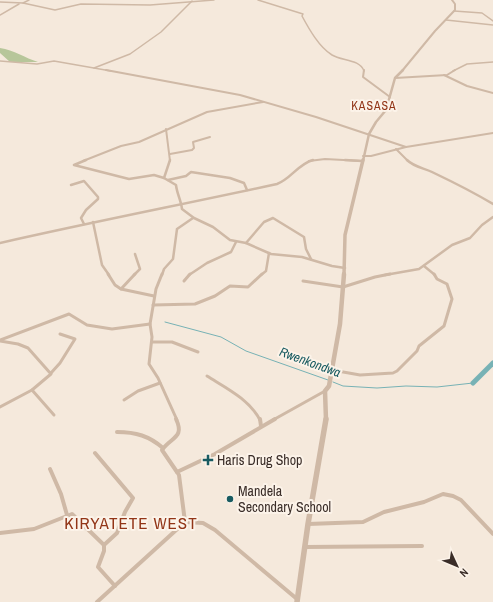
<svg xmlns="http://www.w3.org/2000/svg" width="493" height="602" font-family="'Archivo Narrow',sans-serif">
  <rect width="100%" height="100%" fill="#f5e9dc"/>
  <path fill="#b7c69a" d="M0,48c14,2 25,10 38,14h-28l-10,-9z"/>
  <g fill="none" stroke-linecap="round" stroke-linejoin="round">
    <g stroke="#77b2b5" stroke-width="1">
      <polyline points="165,322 221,337 246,351 328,380"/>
      <polyline points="333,382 343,386 377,388 406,386 437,387 473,383"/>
    </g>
    <polyline stroke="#77b2b5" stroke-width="5" points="473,383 493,363"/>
    <g stroke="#cfb9a6" stroke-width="1.5">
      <path d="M258,0l45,14 -1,2c7,13 17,31 30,39 10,6 28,4 32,16"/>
      <polyline points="0,2 23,3 29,0"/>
      <polyline points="23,3 55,10 81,4 150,5 214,0"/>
      <polyline points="454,11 482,13 493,21"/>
      <polyline points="0,15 19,4"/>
      <polyline points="446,20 493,25"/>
      <polyline points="0,61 37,64 54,61 111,71"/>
      <polyline points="94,68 130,54 161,32 192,1"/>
      <polyline points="453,71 467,64 493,62"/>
    </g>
    <g stroke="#cfb9a6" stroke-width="2">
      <polyline points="106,70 240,95 316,117 406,147"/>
      <polyline points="364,70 363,77 390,97"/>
      <polyline points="444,75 467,86 493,93"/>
      <polyline points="395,78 447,75 455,70"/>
      <polyline points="166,129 170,161"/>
      <polyline points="396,149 408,161"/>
      <polyline points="170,154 192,150 194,148 193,142 210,137"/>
      <polyline points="363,156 371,156 406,147 493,133"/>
      <polyline points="83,161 121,146 139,142 207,112 263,102"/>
      <polyline points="309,161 325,159 362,161"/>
    </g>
    <g stroke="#cfb9a6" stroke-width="2.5">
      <path d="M86,160l-12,5 55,14 25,-4 10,3 12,7c1,9 5,15 6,24l12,9 19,9 17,13 16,3 25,11 31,3 30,9 13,2"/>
      <polyline points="345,160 362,161"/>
      <path d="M407,160c7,7 17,8 25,12 21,10 41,20 61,32"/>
      <polyline points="164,178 170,160"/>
      <polyline points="168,180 186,176 191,172 230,178 244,183 247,190"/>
      <polyline points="71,185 84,181 98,197 98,199 86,210 81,218 84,224"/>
      <polyline points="93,222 102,265 109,275"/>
      <path d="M0,243c92,-21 185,-39 277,-59 14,-5 21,-20 36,-24"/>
      <polyline points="246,243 264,222 273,218 304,237 306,249 311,259"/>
      <polyline points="424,266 435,275"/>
      <polyline points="134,275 140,269 135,254"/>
      <polyline points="162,275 164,269 173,259 177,229 193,218"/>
      <polyline points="189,275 207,263 231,252 236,242"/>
      <polyline points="261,275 266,271 269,253"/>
      <polyline points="385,275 419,269 452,245 470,238 482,225 493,217"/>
    </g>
    <g stroke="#cfb9a6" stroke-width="3">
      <polyline points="108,274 115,285 121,289 154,296"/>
      <polyline points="162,274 156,289 150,324 152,337 149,364 158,378 177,420"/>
      <polyline points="184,281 190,274"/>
      <polyline points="303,281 343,287 375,277 390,274"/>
      <polyline points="121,289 135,274"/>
      <polyline points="153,305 195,304 215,296 230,286 248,287 262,274"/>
      <polyline points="0,340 69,314 87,325 112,329 150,324"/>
      <polyline points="0,341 18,344 28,348 51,374 32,390 0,407"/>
      <polyline points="152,342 172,342 198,352"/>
      <polyline points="332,370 360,375 393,373 397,371 417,351 419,346 444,326 452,299 447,284 437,279 434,274"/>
      <polyline points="51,373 60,363 75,339 60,334"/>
      <path d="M207,376c19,12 42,23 53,44"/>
      <polyline points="32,390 54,415"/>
      <polyline points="124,400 138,391 160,383"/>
      <polyline points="273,420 325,391"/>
    </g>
    <g stroke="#cfb9a6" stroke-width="4">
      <path d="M176,419c9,19 -5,18 -14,31l15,22"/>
      <polyline points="260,419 261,426"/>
      <path d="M117,432c19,0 32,4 46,16"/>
      <polyline points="95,453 133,498 125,512 117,533 104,545"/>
      <polyline points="50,469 61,494 67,515"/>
      <polyline points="185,522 203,523 215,530 297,599"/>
      <polyline points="308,524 363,522 384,512 424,502 443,494 453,496 461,500 493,534"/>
      <polyline points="0,533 34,529 72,514 104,545 104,551 98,567 115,586"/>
      <polyline points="305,547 422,546"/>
      <polyline points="97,602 185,522 179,475 177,472 215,454 275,419"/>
    </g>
    <polyline stroke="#cfb9a6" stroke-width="2" points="402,71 435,31 455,10 455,4 452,0"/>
    <polyline stroke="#cfb9a6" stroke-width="2.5" points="363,161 369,134 376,122 386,110 395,78 403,70"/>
    <polyline stroke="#cfb9a6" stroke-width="3.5" points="344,275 345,235 363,160"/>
    <polyline stroke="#cfb9a6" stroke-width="4.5" points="326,420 325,391 329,386 340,324 344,274"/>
    <polyline stroke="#cfb9a6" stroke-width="5.5" points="297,602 308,524 326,419"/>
  </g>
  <g fill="#185b61" stroke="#fcf3e9" stroke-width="1.5">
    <path d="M206 454h4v4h4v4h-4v4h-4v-4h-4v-4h4z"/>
    <circle cx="230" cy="499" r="4"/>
  </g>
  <g text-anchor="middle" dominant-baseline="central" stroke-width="4" stroke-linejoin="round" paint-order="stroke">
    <g font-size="12" letter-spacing="1" fill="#923517" stroke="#fcf3e9">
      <text x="374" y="106">KASASA</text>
    </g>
    <g font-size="13" font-style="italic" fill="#185b61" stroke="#fcf3e9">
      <text transform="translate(310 362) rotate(20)">Rwenkondwa</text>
    </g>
    <g font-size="14" fill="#3a2d28" stroke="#fcf3e9" text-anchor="start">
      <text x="217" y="460">Haris Drug Shop</text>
      <text x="238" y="491">Mandela<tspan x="238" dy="16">Secondary School</tspan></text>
    </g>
    <g font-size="17" letter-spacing="1" fill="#923517" stroke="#fcf3e9">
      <text x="131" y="522">KIRYATETE WEST</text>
    </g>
  </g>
  <g transform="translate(457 566) rotate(134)" stroke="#fcf3e9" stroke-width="3" paint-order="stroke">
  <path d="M0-3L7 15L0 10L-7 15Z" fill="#3a2d28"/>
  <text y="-6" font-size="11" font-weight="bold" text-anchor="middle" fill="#3a2d28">N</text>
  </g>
</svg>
